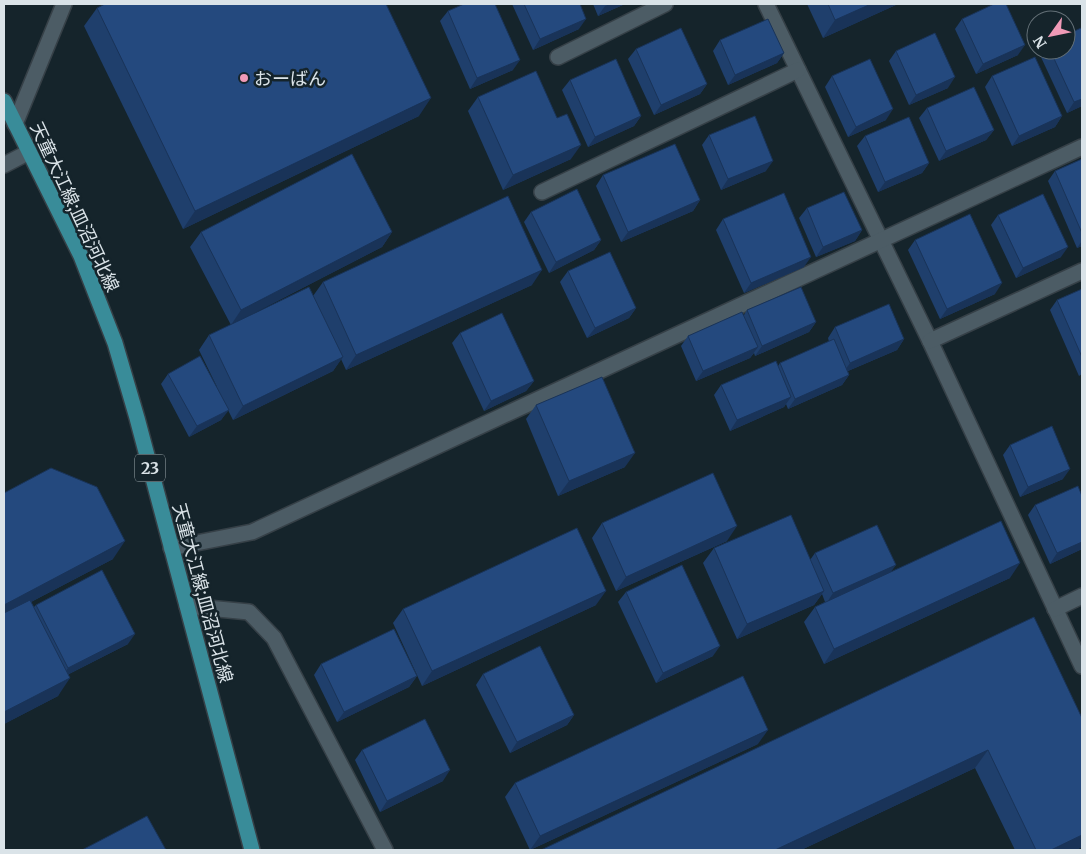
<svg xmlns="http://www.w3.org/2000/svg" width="1086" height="854" font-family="Merriweather,'Noto Sans JP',serif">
  <rect width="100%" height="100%" fill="#15242b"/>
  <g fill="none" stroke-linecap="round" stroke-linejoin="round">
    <g stroke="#364047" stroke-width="18">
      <g id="lane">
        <polyline points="766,4 930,341 1082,666"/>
        <polyline points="558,57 665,4"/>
        <polyline points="4,165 29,152"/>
        <polyline points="542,192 798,70"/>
        <polyline points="930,341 1082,271"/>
        <polyline points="171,548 252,532 1082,147"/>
        <polyline points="1055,609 1082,596"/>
      </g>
    </g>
    <g stroke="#364047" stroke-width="18">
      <g id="street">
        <polyline points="15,124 64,4"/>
        <polyline points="187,606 249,612 274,638 385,850"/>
      </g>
    </g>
    <g stroke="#364047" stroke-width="18">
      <polyline id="primary" points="4,101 81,256 115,343 137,418 252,850"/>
    </g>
    <use href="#lane" stroke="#4c5c65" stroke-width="15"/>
    <use href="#street" stroke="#4c5c65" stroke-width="15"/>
    <use href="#primary" stroke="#398c99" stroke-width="15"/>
  </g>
  <g fill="#1f3f6c">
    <polygon points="512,4 580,4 579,29 533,50"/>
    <polygon points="593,4 625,4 598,16"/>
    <polygon points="807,4 898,4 823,38"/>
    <polygon points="97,8 419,116 183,229 84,26"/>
    <polygon points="448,11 513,70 470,89 440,21"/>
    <polygon points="962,19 1018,55 976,74 955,29"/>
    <polygon points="720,40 784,53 777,63 728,85 713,51"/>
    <polygon points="636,49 707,84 700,94 654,115 628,59"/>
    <polygon points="1043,50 1066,50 1082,106 1067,113 1040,55"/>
    <polygon points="896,51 948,88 909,105 889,61"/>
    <polygon points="832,76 886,120 848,137 825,87"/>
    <polygon points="992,76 1062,116 1055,127 1012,146 985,87"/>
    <polygon points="570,80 641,116 634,126 588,147 562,90"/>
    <polygon points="478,97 571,159 503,190 468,111"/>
    <polygon points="927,108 994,130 986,140 939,161 919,118"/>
    <polygon points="709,135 766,171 721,190 702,145"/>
    <polygon points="865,136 929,163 922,173 878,192 857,146"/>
    <polygon points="1082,159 1082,246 1077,248 1048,181 1055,171"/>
    <polygon points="603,175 700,200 693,211 621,242 596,186"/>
    <polygon points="807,208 862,230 855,241 816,257 799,218"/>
    <polygon points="531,212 601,240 594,250 549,273 524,222"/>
    <polygon points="998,215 1061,257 1016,278 991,225"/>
    <polygon points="723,219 804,267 744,293 716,230"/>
    <polygon points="201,232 392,232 382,247 248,316 313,296 323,282 532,285 346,370 341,359 333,371 233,420 228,410 221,420 189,437 161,384 168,374 217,387 199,350 209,335 231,325 190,247"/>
    <polygon points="915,240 995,294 940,319 908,250"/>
    <polygon points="568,271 636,308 629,318 587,338 560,282"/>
    <polygon points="1082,289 1082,374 1079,376 1050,310 1057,300"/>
    <polygon points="747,310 816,322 809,332 755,356 754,353 750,358 696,381 681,346 688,336 744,315"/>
    <polygon points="835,327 904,339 897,350 848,371 849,375 842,385 788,409 786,404 784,407 730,431 714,395 721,385 778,366 780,363 829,342 828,338"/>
    <polygon points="460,333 534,381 526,391 484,411 452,343"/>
    <polygon points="536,405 625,467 558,496 526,419"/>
    <polygon points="1010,445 1063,479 1020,497 1003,455"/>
    <polygon points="4,493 113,559 31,602 34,607 36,605 128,644 69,674 58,696 4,724"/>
    <polygon points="1082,496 1082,549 1050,564 1028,515 1035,505"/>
    <polygon points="602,523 727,541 616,591 592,538"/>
    <polygon points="714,548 810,560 815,553 891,572 1010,578 824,664 804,622 815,607 825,602 822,594 814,605 737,639 703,563"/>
    <polygon points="626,592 713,656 656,683 618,602"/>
    <polygon points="596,605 422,686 393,623 403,609"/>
    <polygon points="321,664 417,676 409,687 337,722 314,675"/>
    <polygon points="483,674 574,715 567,725 510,753 476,685"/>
    <polygon points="1082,718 1082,847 1076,850 1015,850 975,768 801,850 541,850"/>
    <polygon points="758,744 530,850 505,797 515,783"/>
    <polygon points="362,750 443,781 380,812 355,760"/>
  </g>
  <g fill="#193358">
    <polygon points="610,4 625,4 598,16 605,6"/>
    <polygon points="871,4 898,4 823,38 835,20"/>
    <polygon points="586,19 579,29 533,50 540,39"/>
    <polygon points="1025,45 1018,55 976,74 983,64"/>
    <polygon points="784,53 777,63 728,85 735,75"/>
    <polygon points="520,60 513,70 470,89 477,78"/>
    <polygon points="955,77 948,88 909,105 916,95"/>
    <polygon points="707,84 700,94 654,115 661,105"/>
    <polygon points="431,98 419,116 183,229 195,211"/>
    <polygon points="1082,99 1082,106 1067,113 1074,102"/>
    <polygon points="893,109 886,120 848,137 856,127"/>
    <polygon points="641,116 634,126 588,147 595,137"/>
    <polygon points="1062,116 1055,127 1012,146 1019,136"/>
    <polygon points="994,130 986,140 939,161 946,151"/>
    <polygon points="581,145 571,159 503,190 513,175"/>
    <polygon points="773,161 766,171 721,190 728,179"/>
    <polygon points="929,163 922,173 878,192 885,182"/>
    <polygon points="700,200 693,211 621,242 628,232"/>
    <polygon points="862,230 855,241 816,257 823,247"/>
    <polygon points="392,232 382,247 231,325 241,310"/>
    <polygon points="601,240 594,250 549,273 556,262"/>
    <polygon points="1082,241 1082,246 1077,248"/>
    <polygon points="1068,247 1061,257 1016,278 1023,268"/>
    <polygon points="811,257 804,267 744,293 751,283"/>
    <polygon points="542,270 532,285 346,370 356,355"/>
    <polygon points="1002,283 995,294 940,319 947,309"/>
    <polygon points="636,308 629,318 587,338 595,328"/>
    <polygon points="816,322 809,332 755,356 762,346"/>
    <polygon points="904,339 897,350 843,373 850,363"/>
    <polygon points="758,347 750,358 696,381 703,371"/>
    <polygon points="343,357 333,371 233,420 243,406"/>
    <polygon points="849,375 842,385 788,409 795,399"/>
    <polygon points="534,381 526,391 484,411 491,401"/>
    <polygon points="791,397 784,407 730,431 737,420"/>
    <polygon points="229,410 221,420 189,437 197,426"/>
    <polygon points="635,453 625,467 558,496 569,481"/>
    <polygon points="1070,469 1063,479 1020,497 1028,487"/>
    <polygon points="737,526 727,541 616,591 626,577"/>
    <polygon points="125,541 113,559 4,616 4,605"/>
    <polygon points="1082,542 1082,549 1050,564 1057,553"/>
    <polygon points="1020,563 1010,578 824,664 834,649"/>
    <polygon points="896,565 888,576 826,604 833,593"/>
    <polygon points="606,591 596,605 422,686 432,671"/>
    <polygon points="824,591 814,605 737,639 747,624"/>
    <polygon points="135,634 128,644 61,678 68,668"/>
    <polygon points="720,646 713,656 656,683 663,673"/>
    <polygon points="417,676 409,687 337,722 344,712"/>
    <polygon points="70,678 58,696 4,724 4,712"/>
    <polygon points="574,715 567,725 510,753 517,742"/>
    <polygon points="768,730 758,744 530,850 540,836"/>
    <polygon points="988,750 975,768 801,850 775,850"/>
    <polygon points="450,770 443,781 380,812 387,801"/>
    <polygon points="1082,835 1082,847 1076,850 1051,850"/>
  </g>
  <g fill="#24497e" stroke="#193358">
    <polygon points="105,4 386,4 431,98 195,211 97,8"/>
    <polygon points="464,4 495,4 520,60 477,78 448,11"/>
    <polygon points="524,4 580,4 586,19 540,39"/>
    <polygon points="828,4 871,4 835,20"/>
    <polygon points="994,4 1006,4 1025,45 983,64 962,19"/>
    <polygon points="768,19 784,53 735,75 720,40"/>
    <polygon points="681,28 707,84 661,105 636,49"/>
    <polygon points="1081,28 1082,31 1082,99 1074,102 1050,50 1066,50 1066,35"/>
    <polygon points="935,33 955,77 916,95 896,51"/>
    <polygon points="1035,57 1062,116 1019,136 992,76"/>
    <polygon points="616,59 641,116 595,137 570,80"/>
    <polygon points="870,59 893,109 856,127 832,76"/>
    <polygon points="536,71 557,118 567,114 581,145 513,175 478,97"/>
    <polygon points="974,87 994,130 946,151 927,108"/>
    <polygon points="755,116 773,161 728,179 709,135"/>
    <polygon points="909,117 929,163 885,182 865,136"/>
    <polygon points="675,144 700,200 628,232 603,175"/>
    <polygon points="352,154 392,232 241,310 201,232"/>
    <polygon points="1082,159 1082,233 1055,171"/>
    <polygon points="577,189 601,240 556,262 531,212"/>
    <polygon points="844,192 862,230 823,247 807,208"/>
    <polygon points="784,193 811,257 751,283 723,219"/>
    <polygon points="1043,194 1068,247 1023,268 998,215"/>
    <polygon points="508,196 542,270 356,355 323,282"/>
    <polygon points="970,214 1002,283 947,309 915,240"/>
    <polygon points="610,252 636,308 595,328 568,271"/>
    <polygon points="309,287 343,357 243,406 209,335"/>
    <polygon points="801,287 816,322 762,346 747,310"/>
    <polygon points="1082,289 1082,357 1057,300"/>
    <polygon points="889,304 904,339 850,363 835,327"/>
    <polygon points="742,312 758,347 703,371 688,336"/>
    <polygon points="502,313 534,381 491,401 460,333"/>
    <polygon points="834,339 849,375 795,399 780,363"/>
    <polygon points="200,356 229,410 197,426 168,374"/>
    <polygon points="776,361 791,397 737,420 721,385"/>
    <polygon points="602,377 635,453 569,481 536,405"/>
    <polygon points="1052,426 1070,469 1028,487 1010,445"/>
    <polygon points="51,468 97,487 125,541 4,605 4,493"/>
    <polygon points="713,473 737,526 626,577 602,523"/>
    <polygon points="1078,486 1082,496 1082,542 1057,553 1035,505"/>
    <polygon points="791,515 824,591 747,624 714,548"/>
    <polygon points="1001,521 1020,563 834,649 815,607"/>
    <polygon points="877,525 896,565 833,593 815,553"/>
    <polygon points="577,528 606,591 432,671 403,609"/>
    <polygon points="682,565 720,646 663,673 626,592"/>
    <polygon points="102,570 135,634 68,668 36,605"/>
    <polygon points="30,600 70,678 4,712 4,613"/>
    <polygon points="1034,617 1082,718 1082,835 1051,850 1036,850 988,750 775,850 541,850"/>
    <polygon points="394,629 417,676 344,712 321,664"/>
    <polygon points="540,646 574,715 517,742 483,674"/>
    <polygon points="743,676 768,730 540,836 515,783"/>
    <polygon points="425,719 450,770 387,801 362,750"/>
    <polygon points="147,816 166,850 82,850"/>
  </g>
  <circle fill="#f09ab7" stroke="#15242b" stroke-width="2" cx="244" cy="78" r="5"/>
  <g text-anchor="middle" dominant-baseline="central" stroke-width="5" stroke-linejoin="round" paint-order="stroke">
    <rect fill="#15242b" stroke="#9faaaf" stroke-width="1" x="135" y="454.5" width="30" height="27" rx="4"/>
    <g font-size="16" font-weight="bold" fill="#dae3e8">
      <text x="150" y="468">23</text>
    </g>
    <g font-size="18" fill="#dae3e8" stroke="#15242b" text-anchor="start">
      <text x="254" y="78">おーばん</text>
    </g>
    <g font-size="18" fill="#dae3e8" stroke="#15242b">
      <text transform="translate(75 207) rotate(65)">天童大江線;皿沼河北線</text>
      <text transform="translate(203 593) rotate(75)">天童大江線;皿沼河北線</text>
    </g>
  </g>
  <rect width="1086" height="854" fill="none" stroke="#dae3e8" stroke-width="10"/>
  <g transform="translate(1051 35) rotate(237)"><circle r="24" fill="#15242b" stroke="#647077"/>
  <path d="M0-4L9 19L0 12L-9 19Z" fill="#f09ab7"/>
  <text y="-8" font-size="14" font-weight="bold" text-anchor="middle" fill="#dae3e8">N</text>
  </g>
</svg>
